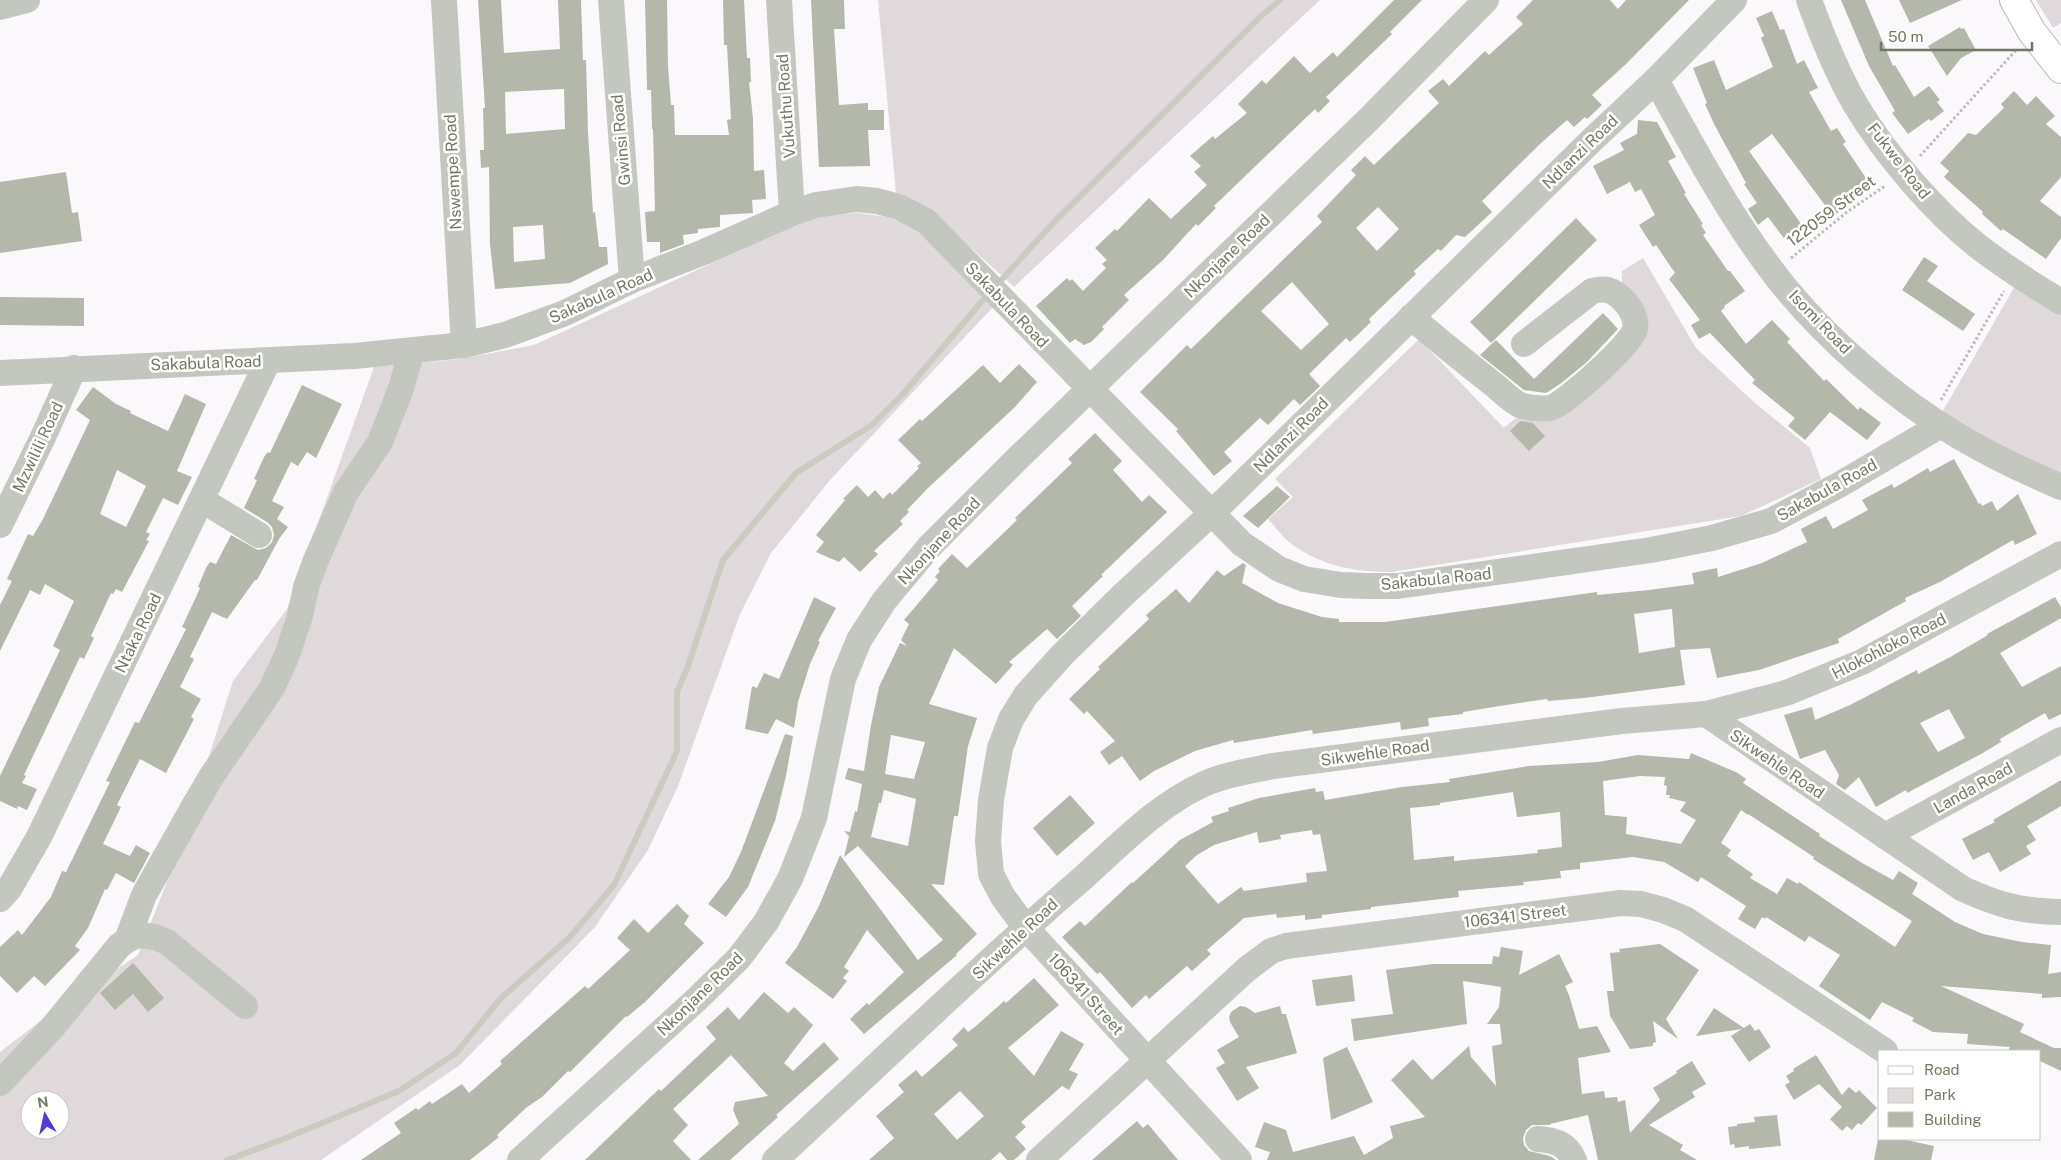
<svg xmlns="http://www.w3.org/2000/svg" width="2061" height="1160" font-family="'Public Sans',sans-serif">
  <rect width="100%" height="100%" fill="#faf8fa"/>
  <g fill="#e0d9dc" fill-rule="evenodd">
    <polygon points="878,0 1320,0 1014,287 928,209 896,194"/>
    <polygon points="2036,0 2061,0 2061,23 2053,28"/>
    <path d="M857,213l31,4 29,12 78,76 -164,174 -60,74 -31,61 -62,172 -30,64 -53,77 -135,138 -139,95h-321v-108l56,-43 82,-54 38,-96 57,-178 54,-72 87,-242 86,-8 74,-14 263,-121 26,-8zM30,1100h30v30h-30z"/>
    <path d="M1643,258l53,90 59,55 55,45 11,31 -80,37 -349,56c-38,0 -72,-6 -103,-30 -7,-6 -14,-15 -21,-23l25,-22 -18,-18 144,-140 85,89 20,-17 111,-66 -13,-62v-12z"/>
    <polygon points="2015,286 2061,314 2061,477 1940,416"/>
  </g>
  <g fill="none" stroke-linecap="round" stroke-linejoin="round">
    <g stroke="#c9ccbe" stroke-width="6">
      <polyline points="996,286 1053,223 1260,17 1280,0"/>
      <polyline points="227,1160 286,1138 399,1091 456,1053 501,998 569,938 614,885 677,751 677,692 688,666 723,560 796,473 872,425 903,394 989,293"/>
    </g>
  </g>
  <g fill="#b3b8ab" fill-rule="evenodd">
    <path d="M478,0h23l3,53 56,-4 -2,-49h23l2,60h3l2,72 5,81 2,-1 4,35h8l1,17 -38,19 -75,6 -5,-45 -1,-77 -8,1 -1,-18h4l-1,-42h2zM564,89l1,40 -59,5 -1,-42zM543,225l2,34 -31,3 -1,-35z"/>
    <polygon points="645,0 667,0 668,66 671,105 674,105 675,135 729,135 727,120 731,119 727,45 724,45 723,0 744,0 747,58 750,58 751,82 749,82 753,118 754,171 764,170 766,199 752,200 753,213 720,215 720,227 698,229 698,233 683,235 684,244 660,253 660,242 647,242 645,212 655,211 653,129 652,129 651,90 647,90"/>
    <polygon points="811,0 844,0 845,29 834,29 839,105 868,103 868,110 884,110 884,130 868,130 870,166 819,167"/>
    <polygon points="1394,0 1422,0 1390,32 1392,34 1326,97 1330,101 1318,113 1315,109 1214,206 1216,208 1198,226 1196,224 1163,260 1124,295 1129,300 1102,327 1104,329 1091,342 1084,345 1075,339 1070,343 1036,306 1067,278 1070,281 1072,279 1083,291 1106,268 1102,264 1107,260 1095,248 1115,229 1117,231 1149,198 1171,219 1207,185 1194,172 1201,166 1190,156 1213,136 1215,139 1247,113 1238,104 1262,80 1266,84 1294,56 1310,73 1333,52 1337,57"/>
    <path d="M1533,0h77l8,9 8,-9h63l-63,64 -34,31 10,10 -15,14 -2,-2 -11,10 -7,-7 -27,24 -58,57 10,11 -27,25 -9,-2 -15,16 -3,-2 -24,22 2,3 -47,45 2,3 -21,20 -4,-4 -37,36 11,12 -20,19 -6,-6 -26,26 -8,-7 -36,34 8,9 -18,15 -38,-45 2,-2 -38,-37 47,-47 4,4 131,-127 -5,-6 39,-41 -5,-5 14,-14 9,9 65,-62 -11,-12 15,-12 6,7 36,-35 4,4 34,-31 -7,-7zM1378,207l21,22 -22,22 -21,-23zM1292,282l37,42 -28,26 -40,-39z"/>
    <polygon points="1841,0 1865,0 1893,66 1895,65 1914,97 1929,86 1940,100 1937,102 1944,111 1931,121 1929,119 1908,134 1892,113 1895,111 1869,66"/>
    <polygon points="1899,0 1962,0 1910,23"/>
    <polygon points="1772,11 1780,30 1784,29 1797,64 1804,60 1818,88 1809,92 1831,131 1837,128 1846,142 1843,144 1868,181 1841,199 1846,207 1833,216 1772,134 1749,151 1804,228 1786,241 1768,217 1758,225 1748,209 1757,203 1744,184 1746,183 1714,124 1705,104 1707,103 1693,68 1714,60 1726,90 1773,67 1761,38 1764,36 1756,18"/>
    <polygon points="1960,27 1961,29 1964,28 1976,50 1961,58 1947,76 1928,46"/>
    <polygon points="2014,91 2027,105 2036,96 2055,116 2046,124 2061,137 2061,177 2040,201 2061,217 2061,238 2046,259 2003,229 2001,231 1982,214 1983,212 1944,177 1949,171 1940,163 1968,133 1976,135 2004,108 2001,104"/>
    <polygon points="1638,120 1657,122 1676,157 1668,161 1686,193 1684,194 1703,224 1701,225 1706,233 1703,235 1728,271 1730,271 1745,291 1724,306 1725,307 1721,311 1746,344 1772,320 1790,339 1787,342 1824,381 1826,379 1858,410 1860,407 1881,423 1867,440 1830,412 1805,440 1788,426 1795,418 1752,383 1755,380 1710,333 1699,339 1691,325 1700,320 1669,279 1675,273 1656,245 1653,247 1639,225 1655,215 1641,189 1635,192 1630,182 1607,194 1593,166 1624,150 1620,143 1637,134"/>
    <polygon points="66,172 72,213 78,212 82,241 0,253 0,182"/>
    <polygon points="1576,218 1597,240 1491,343 1470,322"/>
    <polygon points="1924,257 1938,266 1927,281 1975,314 1963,331 1902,290"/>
    <polygon points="0,297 84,298 84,326 0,325"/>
    <polygon points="1603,313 1618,329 1587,362 1560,384 1546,393 1524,390 1480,355 1496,340 1534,379"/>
    <polygon points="1019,364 1037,382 1015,407 928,488 907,510 909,512 900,521 903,524 874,551 878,554 860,572 844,557 839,562 816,552 824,542 816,535 845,500 843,499 857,485 868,497 875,490 883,499 890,492 892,495 919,468 917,466 921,463 898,440 920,419 922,421 983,365 1000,383"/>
    <polygon points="302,385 342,404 316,458 307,452 298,466 291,462 272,501 284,507 277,519 288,527 279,539 257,580 255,580 227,619 212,612 190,657 194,659 180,687 201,699 191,717 194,719 166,773 140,759 117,805 121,807 103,844 130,856 136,845 150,853 134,883 116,873 107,890 105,889 88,928 75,946 80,950 45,986 34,976 17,993 0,976 0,947 18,930 22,935 51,897 62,871 66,872 110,782 106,781 135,722 139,723 186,629 182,627 196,597 200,588 198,587 206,568 210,562 216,564 231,535 258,550 266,548 272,542 274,535 272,527 267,522 244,508 257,480 254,479 264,457 268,452 270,453"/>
    <path d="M93,387l23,17 15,7 -1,2 38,18 17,-37 21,10 -29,67 15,6 -14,28 -15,-7 -17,34 4,2 -4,6 3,1 -27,51 -6,-3 -3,5 -2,-1 -20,43 3,2 -10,21 -4,-2 -56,118 2,1 -4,7 15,6 -10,21 -9,-4 -1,3 -17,-8v-25l60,-126 -7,-4 21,-45 -29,-17 -5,11 -10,-5 -30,61v-46l12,-24 -5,-2 21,-45 5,2 9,-15 48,-101 -14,-10zM117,470l29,16 -20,41 -26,-13z"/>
    <polygon points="1520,421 1533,423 1545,436 1529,451 1510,431"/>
    <path d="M1095,433l27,28 -9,9 29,32 7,-7 18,17 -66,63 2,1 -31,30 9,10 -24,23 -10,-10 -38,33 4,3 -17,19 -42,-36 -25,56 48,14 -9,28 -10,70h-4l-10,69 -13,-1 46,50 -21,20 1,1 -93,79 -14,-15 17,-16 2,2 35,-33 -37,-42 -23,37 5,4 -6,7 4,3 -14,18 -48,-36 12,-16 22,-41 21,-51 78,105 25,-20 -85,-94 -14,11 5,-21 -5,-5 6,1 5,-21 2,1 5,-28 -17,-5 3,-11 16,3 7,-46 8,-38 21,-44 7,3 -6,-6 8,-16 -5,-4 34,-40 -3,-3 5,-6 -2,-2 14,-15 15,14 50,-48 -2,-2 57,-55 -4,-4zM891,735l34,7 -11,37 -29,-5zM884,790l32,9 -8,47 -37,-9 8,-34h2z"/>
    <path d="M1954,459l25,45 2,-1 1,3 10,-5 5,10 21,-17 19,40 -22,11 -2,-5 -73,42 -35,16 1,3 -68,38 1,4 -80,27 -42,8 -7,-30 -30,2 5,35 -101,13 -36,3 -1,-2 -41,6 -43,7v2l-35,4 1,8 -28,4 -1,-8 -87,12 -1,-4 -78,13 -1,-3 -38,11 -41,20 -14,10 -18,-25 -13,9 -9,-13 15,-11 -28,-30 -3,3 -15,-15 31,-30 -2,-2 51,-48 -3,-4 30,-26 13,14 28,-33 7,6 19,-13 3,2 -4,18 36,20 44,14 17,2v3h46l212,-30v3l52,-5 45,-6 -2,-11 25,-5 1,9 44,-14 45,-21 -6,-13 25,-13 7,13 35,-19 -6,-10 30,-16 2,4 34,-20 2,4zM1672,609l3,38 -36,6 -5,-39z"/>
    <polygon points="1277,486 1290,497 1258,528 1243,516"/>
    <polygon points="814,597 836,608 818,641 820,642 810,664 798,702 794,728 776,719 768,734 745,729 752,686 757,688 764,673 779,679"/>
    <path d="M2055,597l6,10v11l-61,35 22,34 39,-21v48l-12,6 -4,-7 -45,26 1,3 -20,12 -74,39 -1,-3 -30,17 -17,-30 -14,13 -9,-6 3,-9 -14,-25 -25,9 -16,-44 28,-8 3,13 35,-15 67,-35 1,4 34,-18 36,-21 -1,-1zM1949,709l16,29 -27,14 -18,-29z"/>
    <polygon points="785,734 793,736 786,776 775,821 748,887 726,917 708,904 729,877 741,852"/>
    <path d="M1691,753l47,20 8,6 -3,4 77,51 -1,2 43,27 31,17 6,-9 19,12 -6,11 43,28 28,12 39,8 29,3 -3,29 13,-2v25l-19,1v-4l-101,-8 83,38 -4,8 34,16h7v23l-21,-10v-10h-32l2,-4 -43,-3 1,-10 -35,-2 -21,-11 2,-3 -32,-16 -12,18 -51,-34 21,-31 -31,-19 -4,6 -39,-25 -1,2 -3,-2 -7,12 -17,-10 8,-13 -45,-29 -3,5 -34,-20 -31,-5 -53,6v6l-20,2 1,7 -38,4 1,3 -66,6 1,6 -88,10v2l-49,6v3l-17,2v-5l-28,3 -1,-4 -32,4 -37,32 4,4 -19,17 -5,-5 -38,33 -3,-4 -14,13 -32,-36 -3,2 -35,-37 18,-16 5,5 47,-44 1,1 47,-43 33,-18 -2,-5 18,-6 -1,-3 31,-10 56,-10 1,4 7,-1 2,9 77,-13 48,-5 -1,-3 80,-13 69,-4 40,-7 51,4zM1640,776l25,1 -1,8 3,1 -1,9h4l-1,3 17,4 -6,9 16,9 -15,24 -55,-10 1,-17 -22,-2 -2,-34zM1513,792l4,25 43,-5 2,35 -25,3 1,3 -84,8v-5l-40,4 -4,-52 30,-3v-2zM1741,810l7,5v-1l66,43 -1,2 99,62 -17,26 -96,-65 -1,2 -11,-6 -10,16 -27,-16 3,-4 -26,-18 4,-6 -10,-7zM1312,830l1,5 7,-1 7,37 -21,2 1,9 -63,9 -3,-4 -23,17 -33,-38 12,-11 17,-10 43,-13 2,11 22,-4 -1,-4z"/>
    <polygon points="2061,780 2061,806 2027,826 2036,840 2026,846 2031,854 2000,872 1989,852 1973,860 1962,839 1995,822 1993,820"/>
    <polygon points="1070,795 1095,823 1057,856 1033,828"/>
    <polygon points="677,904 689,916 684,924 704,943 645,1002 627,1017 626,1016 570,1072 568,1071 542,1097 527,1107 497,1135 499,1137 470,1160 361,1160 401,1133 394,1123 416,1108 418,1110 430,1101 432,1104 462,1084 469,1093 502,1064 500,1061 585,986 588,989 630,950 617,938 634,919 648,933"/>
    <polygon points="1660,944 1699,970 1666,1019 1678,1039 1653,1021 1656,1042 1653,1043 1653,1046 1630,1049 1610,1016 1607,991 1614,991 1610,953 1620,952 1619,949"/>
    <polygon points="1501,947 1523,951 1519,975 1559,954 1573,982 1565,986 1569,995 1579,1029 1597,1026 1611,1052 1578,1058 1582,1094 1604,1091 1605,1098 1617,1097 1618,1102 1625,1100 1630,1133 1660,1100 1653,1088 1677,1073 1676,1071 1692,1061 1706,1084 1692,1092 1695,1097 1649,1125 1683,1145 1680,1150 1697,1160 1598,1160 1588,1115 1550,1124 1551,1125 1532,1125 1526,1130 1523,1138 1524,1145 1529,1151 1550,1156 1556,1160 1267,1160 1270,1152 1255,1147 1264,1122 1286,1130 1293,1152 1354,1136 1364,1155 1393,1138 1390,1126 1425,1117 1391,1080 1413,1059 1432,1080 1469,1046 1471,1057 1496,1086 1492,1046 1502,1044 1500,1024 1487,1024 1499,1007 1501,987 1463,981 1467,1024 1354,1041 1351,1019 1393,1014 1386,970 1433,964 1492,964 1493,956 1499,957"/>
    <polygon points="133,963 164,998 148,1012 133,994 115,1010 100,993"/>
    <polygon points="1352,975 1355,1001 1316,1006 1312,980"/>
    <path d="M1034,978l25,27 -51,43 26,28 27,-45 23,13 -15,26 9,4 -9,16 -7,-4 -41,36 5,5 -11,10 11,12 -12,11h-7l-7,-8 -9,8h-122l25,-22 -18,-22 28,-24 -6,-7 18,-15 6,7 36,-32 -6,-6 12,-12 4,5 8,-6 28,-25 2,2zM960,1091l24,25 -27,24 -23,-26z"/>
    <polygon points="764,992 788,1013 794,1007 813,1025 784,1063 793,1071 824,1042 839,1059 776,1115 778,1117 730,1160 698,1160 739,1124 733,1110 735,1102 768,1096 731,1055 673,1109 688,1125 673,1141 691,1160 585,1160 659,1089 661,1091 716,1039 706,1027 728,1007 739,1020"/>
    <polygon points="1240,1006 1246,1007 1255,1013 1280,1006 1282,1014 1286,1014 1297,1053 1246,1067 1259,1088 1237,1101 1216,1068 1225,1063 1217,1050 1239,1037 1230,1022 1229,1017 1231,1012"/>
    <polygon points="1714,1008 1744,1028 1750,1024 1755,1031 1759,1029 1771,1047 1749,1062 1731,1036 1742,1029 1696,1036"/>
    <polygon points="1347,1047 1373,1102 1331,1120 1323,1058"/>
    <polygon points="1816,1055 1842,1095 1849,1087 1856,1093 1859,1090 1877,1108 1861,1125 1858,1123 1852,1130 1847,1126 1842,1131 1830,1119 1842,1107 1819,1084 1794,1100 1785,1085 1790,1082 1786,1076 1794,1071 1793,1069"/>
    <polygon points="1777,1115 1781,1146 1749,1149 1749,1146 1735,1148 1734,1144 1730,1145 1728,1127 1737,1126 1737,1124 1755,1122 1754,1117"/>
    <polygon points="1137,1121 1143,1128 1148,1124 1178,1160 1092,1160"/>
    <polygon points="1878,1139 1902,1139 1934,1146 1931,1160 1874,1160"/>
  </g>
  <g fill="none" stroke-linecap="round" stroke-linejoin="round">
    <g stroke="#b7bab1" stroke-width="30">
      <polyline id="major" points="2014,0 2032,32 2061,69"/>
    </g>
    <g stroke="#bcbeb8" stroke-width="3" stroke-dasharray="2.5 2.5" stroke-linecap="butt">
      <polyline points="1920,156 2017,49"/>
      <polyline points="1791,258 1847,212 1885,186"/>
      <polyline points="1941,400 2004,291"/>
    </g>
    <g stroke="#c4c7bf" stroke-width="26">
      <polyline points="444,0 464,345"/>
      <polyline points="611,0 632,280"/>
      <polyline points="779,0 792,213"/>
      <path d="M1809,0c13,36 27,71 46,104 30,50 78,107 124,143 26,20 54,38 82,55"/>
      <polyline points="0,7 27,0"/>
      <path d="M1656,80c37,67 73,135 120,196 46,60 119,123 184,161 32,19 66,35 101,50"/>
      <path d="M1411,317c27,23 54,45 82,67 8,6 18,17 27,21 7,3 22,4 30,3 14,-3 83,-65 85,-79 2,-11 -5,-23 -13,-30 -10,-10 -17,-11 -30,-8l-68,53"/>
      <polyline points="0,373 354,356 464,345 505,335 565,313 632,280 704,252 792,213 816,205 857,199 877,201 899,207 926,221 1242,544 1279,569 1304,579 1341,585 1367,586 1398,586 1651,550 1712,538 1771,521 1839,485 1941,425"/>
      <polyline points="202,500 259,535"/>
      <polyline points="0,525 44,435 74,368"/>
      <polyline points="1706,714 1786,693 1862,662 2061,554"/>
      <polyline points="1885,836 2061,740"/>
      <polyline points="0,899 9,889 39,837 268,361"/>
      <polyline points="127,940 144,895 193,808 211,777 272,688 287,655 300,616 306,587 316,560 346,492 380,442 400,391 412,351"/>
      <polyline points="0,1083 52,1028 119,946 127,940 138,935 155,937 167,942 245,1006"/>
      <path d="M1538,1139c17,1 29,5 36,21"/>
      <polyline points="520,1160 696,1000 739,958 766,922 790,879 814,818 843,679 859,640 884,601 929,547 1015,461 1368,120 1486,0"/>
      <path d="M775,1160c100,-92 198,-187 301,-276 40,-35 79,-78 128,-100 22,-10 46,-13 69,-18l349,-45 84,-7 257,175c38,17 57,22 98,23"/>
      <polyline points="1039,1160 1247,969 1271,951 1286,946 1621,903 1641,904 1663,910 1685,919 1885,1051"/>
      <polyline points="1239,1160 1026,928 1003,897 991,874 988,841 991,800 1000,748 1011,719 1026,695 1062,655 1123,595 1212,513 1592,140 1656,80 1734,0"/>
    </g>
    <use href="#major" stroke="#fff" stroke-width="28"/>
  </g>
  <g text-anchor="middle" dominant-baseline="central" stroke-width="5" stroke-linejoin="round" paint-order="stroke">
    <g font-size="16" fill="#717a62" stroke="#fff">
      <text transform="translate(786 106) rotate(-94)">Vukuthu Road</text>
      <text transform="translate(621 140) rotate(-95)">Gwinsi Road</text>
      <text transform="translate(1580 152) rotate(-44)">Ndlanzi Road</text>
      <text transform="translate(1899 161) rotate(52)">Fukwe Road</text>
      <text transform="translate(453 172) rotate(-93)">Nswempe Road</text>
      <text transform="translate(1831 211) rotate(-37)">122059 Street</text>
      <text transform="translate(1227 256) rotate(-44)">Nkonjane Road</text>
      <text transform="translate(601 296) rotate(-24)">Sakabula Road</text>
      <text transform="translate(1007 305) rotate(46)">Sakabula Road</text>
      <text transform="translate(1820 322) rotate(46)">Isomi Road</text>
      <text transform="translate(206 363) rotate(-2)">Sakabula Road</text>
      <text transform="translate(1291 435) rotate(-45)">Ndlanzi Road</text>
      <text transform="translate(38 447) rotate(-65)">Mzwilili Road</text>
      <text transform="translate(1827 490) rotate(-29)">Sakabula Road</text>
      <text transform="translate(939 541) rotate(-47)">Nkonjane Road</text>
      <text transform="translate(1436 579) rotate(-6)">Sakabula Road</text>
      <text transform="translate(138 633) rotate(-64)">Ntaka Road</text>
      <text transform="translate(1889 646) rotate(-27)">Hlokohloko Road</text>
      <text transform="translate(1375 753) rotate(-8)">Sikwehle Road</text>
      <text transform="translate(1777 764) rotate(34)">Sikwehle Road</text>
      <text transform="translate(1973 788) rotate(-29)">Landa Road</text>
      <text transform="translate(1515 916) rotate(-7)">106341 Street</text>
      <text transform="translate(1015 939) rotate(-43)">Sikwehle Road</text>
      <text transform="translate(700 994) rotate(-44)">Nkonjane Road</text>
      <text transform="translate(1086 994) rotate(48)">106341 Street</text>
    </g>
  </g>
  <rect x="1878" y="1050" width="162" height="90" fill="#ffffff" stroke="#c6cac0"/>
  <rect x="1888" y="1066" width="25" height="8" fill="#ffffff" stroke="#c6cac0"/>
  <text x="1924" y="1075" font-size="15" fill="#717a62">Road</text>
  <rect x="1888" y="1088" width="25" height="15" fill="#e0d9dc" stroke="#c6cac0"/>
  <text x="1924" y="1100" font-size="15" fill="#717a62">Park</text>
  <rect x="1888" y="1112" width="25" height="15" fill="#b3b8ab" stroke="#c6cac0"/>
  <text x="1924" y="1125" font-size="15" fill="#717a62">Building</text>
  <g transform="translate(45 1115) rotate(351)"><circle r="24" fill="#ffffff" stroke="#c6cac0"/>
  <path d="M0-4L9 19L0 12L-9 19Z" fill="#553ad7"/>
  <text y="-8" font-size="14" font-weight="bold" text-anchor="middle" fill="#717a62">N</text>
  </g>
  <path d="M1881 42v8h151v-8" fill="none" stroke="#717a62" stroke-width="2.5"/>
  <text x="1888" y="42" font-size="15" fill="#717a62" stroke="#ffffff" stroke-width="4" paint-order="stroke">50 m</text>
</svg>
